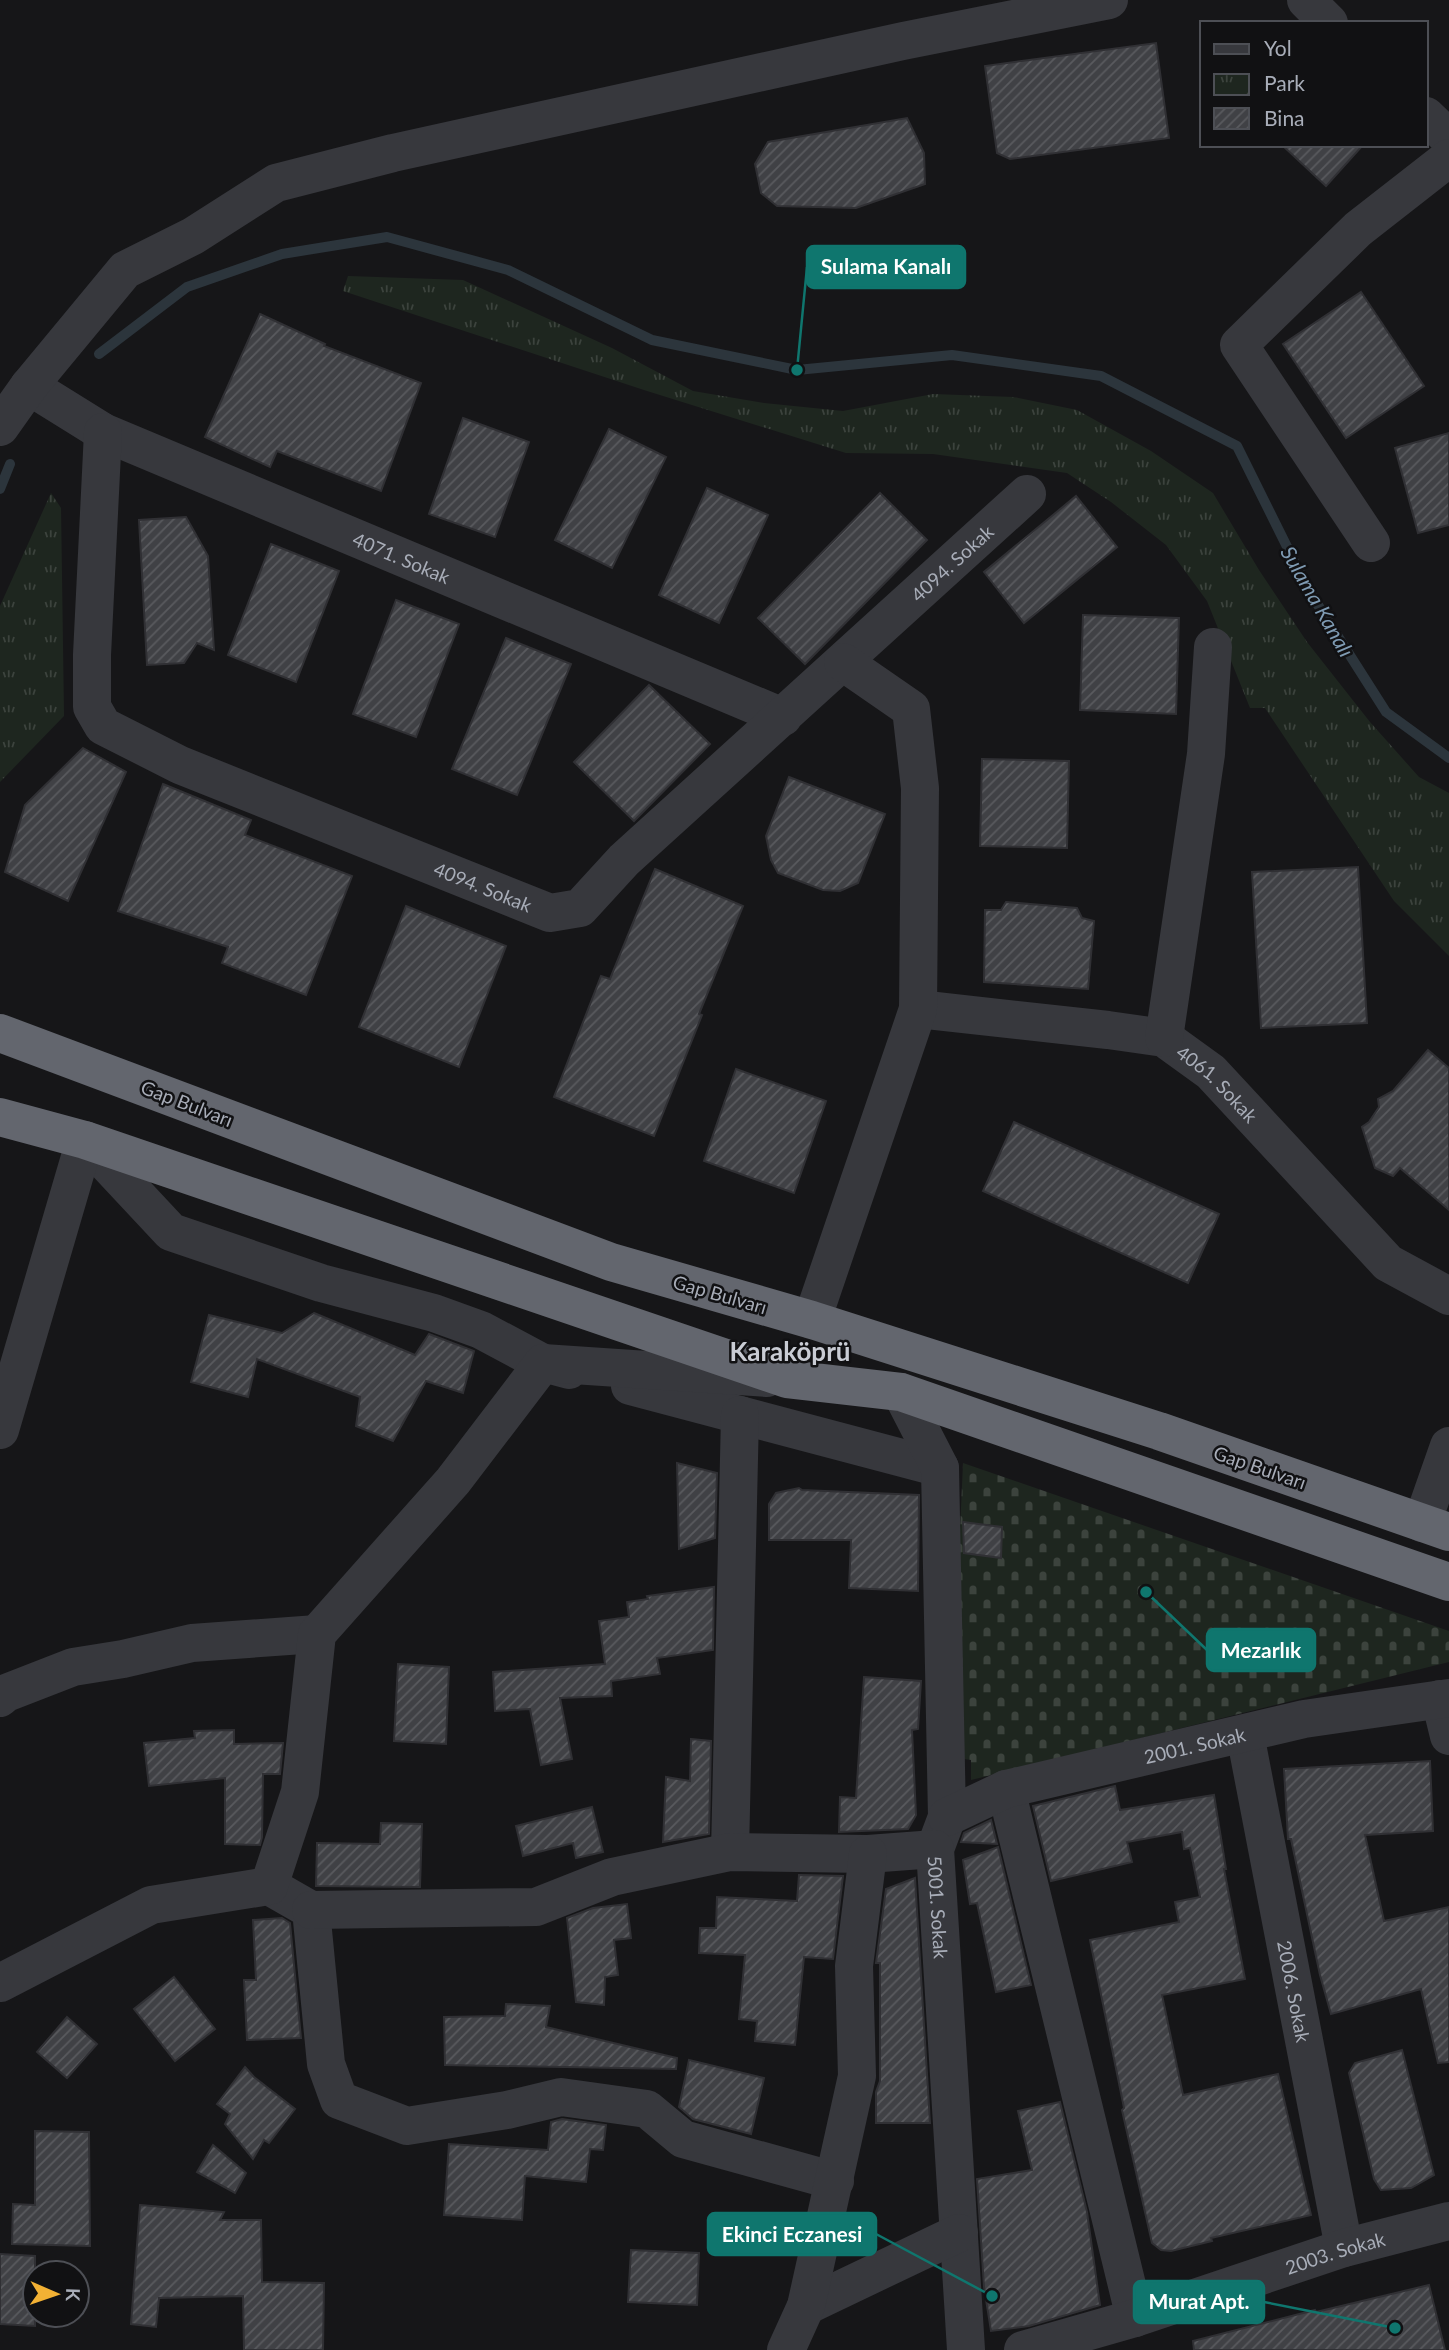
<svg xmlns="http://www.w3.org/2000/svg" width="1449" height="2350" font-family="Lato,sans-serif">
  <defs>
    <pattern id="cemetery-stones" width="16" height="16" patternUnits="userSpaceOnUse" patternTransform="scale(1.75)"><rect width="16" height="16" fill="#1e261f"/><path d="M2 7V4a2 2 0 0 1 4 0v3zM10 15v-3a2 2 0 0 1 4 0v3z" fill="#3c433d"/></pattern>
    <pattern id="park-tufts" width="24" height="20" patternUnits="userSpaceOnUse" patternTransform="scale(1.75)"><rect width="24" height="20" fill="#1e261f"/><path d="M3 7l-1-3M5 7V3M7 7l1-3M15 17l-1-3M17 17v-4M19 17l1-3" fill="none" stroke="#3c433d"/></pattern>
    <pattern id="building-hatch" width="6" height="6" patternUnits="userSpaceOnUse" patternTransform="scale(1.75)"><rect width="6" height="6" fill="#404145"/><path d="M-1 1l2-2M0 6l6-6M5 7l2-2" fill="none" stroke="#595a5e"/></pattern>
  </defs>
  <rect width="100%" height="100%" fill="#161618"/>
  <polygon fill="url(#cemetery-stones)" points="963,1463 1449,1631 1449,1662 971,1780 971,1760 950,1757"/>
  <g fill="url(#park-tufts)">
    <polygon points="348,276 463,280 612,348 693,391 764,403 843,411 933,394 1013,397 1077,410 1151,451 1213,493 1259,570 1307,642 1370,722 1419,777 1449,793 1449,956 1394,901 1265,708 1250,708 1207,601 1166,545 1111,502 1067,473 933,454 846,453 644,390 343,291"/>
    <polygon points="51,493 61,508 64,716 0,782 0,606"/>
  </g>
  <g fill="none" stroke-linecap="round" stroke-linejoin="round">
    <g stroke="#2c353c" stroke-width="10">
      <polyline points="99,354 187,287 282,254 387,237 508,270 652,340 797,370 952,355 1101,376 1237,446 1309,591 1386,712 1449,758"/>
      <polyline points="0,489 10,464"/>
    </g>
  </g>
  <g fill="url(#building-hatch)" stroke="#303034" stroke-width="2">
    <polygon points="1156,43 1169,138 1010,159 997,153 985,66"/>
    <polygon points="907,118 924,153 925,184 856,208 777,206 761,193 755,164 768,142"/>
    <polygon points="1282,145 1363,145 1326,186"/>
    <polygon points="1361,292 1424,386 1346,438 1283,344"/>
    <polygon points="260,314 325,344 324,346 421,383 381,491 277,451 270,467 205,437"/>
    <polygon points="463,418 529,442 495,537 429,514"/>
    <polygon points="609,429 666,457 612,568 555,540"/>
    <polygon points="1449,433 1449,525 1418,533 1395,448"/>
    <polygon points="707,488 768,515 719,623 659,595"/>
    <polygon points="880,493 927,540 805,664 758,618"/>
    <polygon points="1076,496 1117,547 1024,623 984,572"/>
    <polygon points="186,517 208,556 214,650 197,643 184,663 147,665 139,520"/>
    <polygon points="271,544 339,571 296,682 228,655"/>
    <polygon points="396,600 459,624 416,737 353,714"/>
    <polygon points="1083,615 1179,618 1176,714 1080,710"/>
    <polygon points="506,638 571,664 517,795 452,769"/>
    <polygon points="649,685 710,744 634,821 574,762"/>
    <polygon points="83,748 126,772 68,901 5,872 25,805"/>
    <polygon points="982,759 1069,761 1067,848 980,846"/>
    <polygon points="789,777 885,814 858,883 840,891 823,890 778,873 771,860 766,836"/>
    <polygon points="163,784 251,820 245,835 352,876 306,995 222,963 228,947 118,911"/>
    <polygon points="1358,867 1367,1023 1261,1028 1252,872"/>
    <polygon points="655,869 743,906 699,1014 702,1015 654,1136 554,1097 601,976 610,979"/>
    <polygon points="1006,902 1077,908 1082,918 1094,921 1088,989 984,982 985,910 1001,910"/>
    <polygon points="406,906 506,946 459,1067 359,1027"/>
    <polygon points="1428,1050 1449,1068 1449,1210 1400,1168 1393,1176 1375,1168 1362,1127 1369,1122 1379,1107 1378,1099 1393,1091"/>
    <polygon points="736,1069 826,1101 794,1193 704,1161"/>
    <polygon points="1014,1122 1219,1214 1188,1283 983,1191"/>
    <polygon points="314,1313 415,1355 429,1334 474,1351 463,1393 426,1381 393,1441 356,1426 360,1397 257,1359 248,1397 191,1382 209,1315 282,1333"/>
    <polygon points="677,1463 717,1473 715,1538 679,1549"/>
    <polygon points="799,1488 802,1490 919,1495 918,1591 849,1588 851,1540 769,1540 769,1504 776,1493"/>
    <polygon points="963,1522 1002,1527 1001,1558 964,1553"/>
    <polygon points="714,1587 713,1650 657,1658 660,1674 611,1681 612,1696 560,1698 572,1759 541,1765 530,1709 495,1711 493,1672 605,1664 599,1621 629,1617 627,1602 648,1599 647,1596"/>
    <polygon points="398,1664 449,1667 446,1744 394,1741"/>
    <polygon points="864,1677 921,1681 918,1729 912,1730 916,1815 908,1829 839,1832 840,1797 856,1798"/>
    <polygon points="234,1730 234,1744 283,1743 280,1774 263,1774 262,1837 260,1845 225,1844 225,1778 149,1786 144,1743 195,1738 194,1731"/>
    <polygon points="691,1739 711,1741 709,1834 663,1842 666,1777 690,1781"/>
    <polygon points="1430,1761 1433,1831 1365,1835 1384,1921 1449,1907 1449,2062 1438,2063 1421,1989 1331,2014 1320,1975 1291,1839 1288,1839 1284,1769"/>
    <polygon points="1115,1786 1120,1810 1214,1795 1226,1869 1224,1869 1245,1979 1162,1995 1183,2095 1278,2074 1311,2215 1211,2238 1212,2241 1171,2251 1161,2250 1152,2243 1122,2110 1124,2108 1090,1940 1179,1922 1175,1902 1200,1897 1190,1848 1184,1849 1182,1832 1127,1842 1132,1862 1051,1881 1033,1806"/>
    <polygon points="592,1807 603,1852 576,1858 573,1843 523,1856 516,1826"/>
    <polygon points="991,1820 997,1844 961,1842 964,1833"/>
    <polygon points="381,1823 422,1824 420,1887 316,1886 317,1843 380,1844"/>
    <polygon points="998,1847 1031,1985 996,1992 977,1903 970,1904 963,1860"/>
    <polygon points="799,1875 843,1876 833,1959 804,1957 795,2045 755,2041 757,2021 739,2019 745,1955 699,1953 700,1928 716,1928 717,1897 797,1901"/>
    <polygon points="915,1878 930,2123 876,2123 876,2092 880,2081 880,1963 876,1963 886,1889"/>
    <polygon points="627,1904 631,1938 614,1940 618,1975 605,1977 604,2005 576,2002 567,1918 593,1908"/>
    <polygon points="282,1918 290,1923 301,2038 247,2040 244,1980 256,1980 253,1920"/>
    <polygon points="174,1977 215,2029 175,2061 134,2009"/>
    <polygon points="506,2004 550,2006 546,2027 677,2058 676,2069 445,2065 444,2017 505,2016"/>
    <polygon points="67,2017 97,2044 67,2078 37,2052"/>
    <polygon points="1402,2050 1434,2175 1411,2188 1381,2190 1374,2179 1349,2073 1355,2063"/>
    <polygon points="689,2060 764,2078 751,2134 693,2119 679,2107"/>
    <polygon points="245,2067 254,2077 295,2109 269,2143 264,2140 253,2159 225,2124 230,2114 217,2104"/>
    <polygon points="1060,2102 1087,2212 1100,2305 1029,2326 991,2331 984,2287 977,2179 1032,2170 1018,2111"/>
    <polygon points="562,2119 606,2125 603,2150 590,2149 586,2182 525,2176 522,2220 444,2215 449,2144 548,2150 551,2122"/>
    <polygon points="35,2131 89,2132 90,2246 12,2244 13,2204 35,2205"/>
    <polygon points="213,2145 246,2173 235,2193 197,2172"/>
    <polygon points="140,2205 224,2212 220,2220 261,2220 262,2282 324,2283 323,2350 244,2350 243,2296 159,2298 156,2327 131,2324"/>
    <polygon points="631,2250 699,2253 697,2305 628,2302"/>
    <polygon points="0,2254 35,2256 35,2326 0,2324"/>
    <polygon points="1429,2285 1445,2350 1194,2350 1193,2341 1315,2310 1316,2312"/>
  </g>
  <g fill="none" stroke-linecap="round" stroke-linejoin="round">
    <g stroke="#37383d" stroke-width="38">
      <polyline points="1306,0 1329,23"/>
      <polyline points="1426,116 1449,138"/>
      <path id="s1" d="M29,386l74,46 680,285"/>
      <polyline points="0,427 29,386 125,270 193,236 276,183 393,153 903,41 1109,0"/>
      <path id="s2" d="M103,432l-11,223v52l11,19 77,39 370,148 30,-5 44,-48 403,-366"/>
      <polyline points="1371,543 1239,345 1358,229 1449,158"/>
      <path id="s3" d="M918,1009l190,21 56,8 47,34 177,191 61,33"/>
      <polyline points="1164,1038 1206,754 1213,647"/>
      <polyline points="85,1140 171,1232 321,1283 434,1313 481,1330 543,1363 569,1370"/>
      <polyline points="812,1320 918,1009 920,788 911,709 843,662"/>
      <polyline points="630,1386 940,1468"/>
      <path id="s4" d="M901,1392l39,76 7,349 -12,32 31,501"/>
      <polyline points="0,1430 85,1140"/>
      <polyline points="1422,1523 1449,1446"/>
      <polyline points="0,1698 6,1693 73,1667 123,1659 192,1643 317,1634"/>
      <polyline points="1440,1699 1449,1736"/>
      <path id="s5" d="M1245,1734l99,514"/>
      <polyline points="1006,1789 1135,2318"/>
      <path id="s6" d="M947,1817l59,-28 298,-70 145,-21"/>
      <polyline points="730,1852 740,1415"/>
      <polyline points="269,1886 311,1910 326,2064 339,2100 407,2126 507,2110 561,2097 647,2109 683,2139 835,2181"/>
      <polyline points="311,1910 536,1907 612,1877 730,1852 868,1854 935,1849"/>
      <polyline points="0,1983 151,1905 269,1886 300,1792 317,1634 453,1481 543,1363 767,1378"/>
      <polyline points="806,2306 959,2233"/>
      <polyline points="786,2350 806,2306 857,2076 854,1966 868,1854"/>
      <path id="s7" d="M1023,2350l112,-32 209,-70 105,-27"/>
    </g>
    <g stroke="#63666e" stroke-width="38">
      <polyline points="0,1033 611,1262 812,1320 1159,1431 1449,1532"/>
      <polyline points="0,1117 85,1140 787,1379 901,1392 1449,1582"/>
    </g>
  </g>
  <g text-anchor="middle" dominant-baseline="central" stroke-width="5" stroke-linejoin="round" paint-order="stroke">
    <g font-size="19" fill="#a8adb8" stroke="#111113">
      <text stroke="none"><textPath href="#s1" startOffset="411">4071. Sokak</textPath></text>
      <text stroke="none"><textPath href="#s2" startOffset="1320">4094. Sokak</textPath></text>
      <text stroke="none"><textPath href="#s2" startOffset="710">4094. Sokak</textPath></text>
      <text stroke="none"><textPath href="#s3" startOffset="318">4061. Sokak</textPath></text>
      <text transform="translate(187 1103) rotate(21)">Gap Bulvarı</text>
      <text transform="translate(720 1294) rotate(16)">Gap Bulvarı</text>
      <text transform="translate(1260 1467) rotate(19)">Gap Bulvarı</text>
      <text stroke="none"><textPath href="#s6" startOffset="259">2001. Sokak</textPath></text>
      <text stroke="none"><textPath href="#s4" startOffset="527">5001. Sokak</textPath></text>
      <text stroke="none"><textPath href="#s5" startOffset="262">2006. Sokak</textPath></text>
      <text stroke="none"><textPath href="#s7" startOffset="327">2003. Sokak</textPath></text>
    </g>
    <g font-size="21" font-style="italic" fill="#7f9bb3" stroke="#111113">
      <text transform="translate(1318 601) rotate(60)">Sulama Kanalı</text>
    </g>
    <g font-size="26" font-weight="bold" fill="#c9ccd4" stroke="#111113">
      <text x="790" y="1351">Karaköprü</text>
    </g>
  </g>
  <path fill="none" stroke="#0f766e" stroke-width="2.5" d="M797 370L807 267M1146 1592L1207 1650M992 2296L876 2234M1395 2328L1264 2302"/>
  <g fill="#0f766e" stroke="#111113" stroke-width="2.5">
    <circle cx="797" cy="370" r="7"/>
    <circle cx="1146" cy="1592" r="7"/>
    <circle cx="992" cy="2296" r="7"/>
    <circle cx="1395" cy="2328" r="7"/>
  </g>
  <g fill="#0f766e" stroke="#0f766e" stroke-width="2.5">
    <rect x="807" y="246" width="158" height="42" rx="7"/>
    <rect x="1207" y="1629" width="108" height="42" rx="7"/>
    <rect x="708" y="2213" width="168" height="42" rx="7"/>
    <rect x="1134" y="2281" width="130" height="42" rx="7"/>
  </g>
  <g font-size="21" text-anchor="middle" font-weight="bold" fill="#fff">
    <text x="886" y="274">Sulama Kanalı</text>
    <text x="1261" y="1658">Mezarlık</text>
    <text x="792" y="2242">Ekinci Eczanesi</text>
    <text x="1199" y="2309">Murat Apt.</text>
  </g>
  <rect x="1200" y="21" width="228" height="126" fill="#111113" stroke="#4d4f55" stroke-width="2"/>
  <rect x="1214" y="44" width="35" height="10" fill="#37383d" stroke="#4d4f55" stroke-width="2"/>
  <text x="1264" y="56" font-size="21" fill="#a8adb8">Yol</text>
  <rect x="1214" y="74" width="35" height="21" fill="url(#park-tufts)" stroke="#4d4f55" stroke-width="2"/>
  <text x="1264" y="91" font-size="21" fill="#a8adb8">Park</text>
  <rect x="1214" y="108" width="35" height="21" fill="url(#building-hatch)" stroke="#4d4f55" stroke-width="2"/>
  <text x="1264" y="126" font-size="21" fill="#a8adb8">Bina</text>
  <g transform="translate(56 2294) rotate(92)"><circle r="33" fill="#111113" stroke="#4d4f55" stroke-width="2"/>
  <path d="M0-5L12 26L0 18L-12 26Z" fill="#f2b134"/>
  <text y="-10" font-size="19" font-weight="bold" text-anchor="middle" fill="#a8adb8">K</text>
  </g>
</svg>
